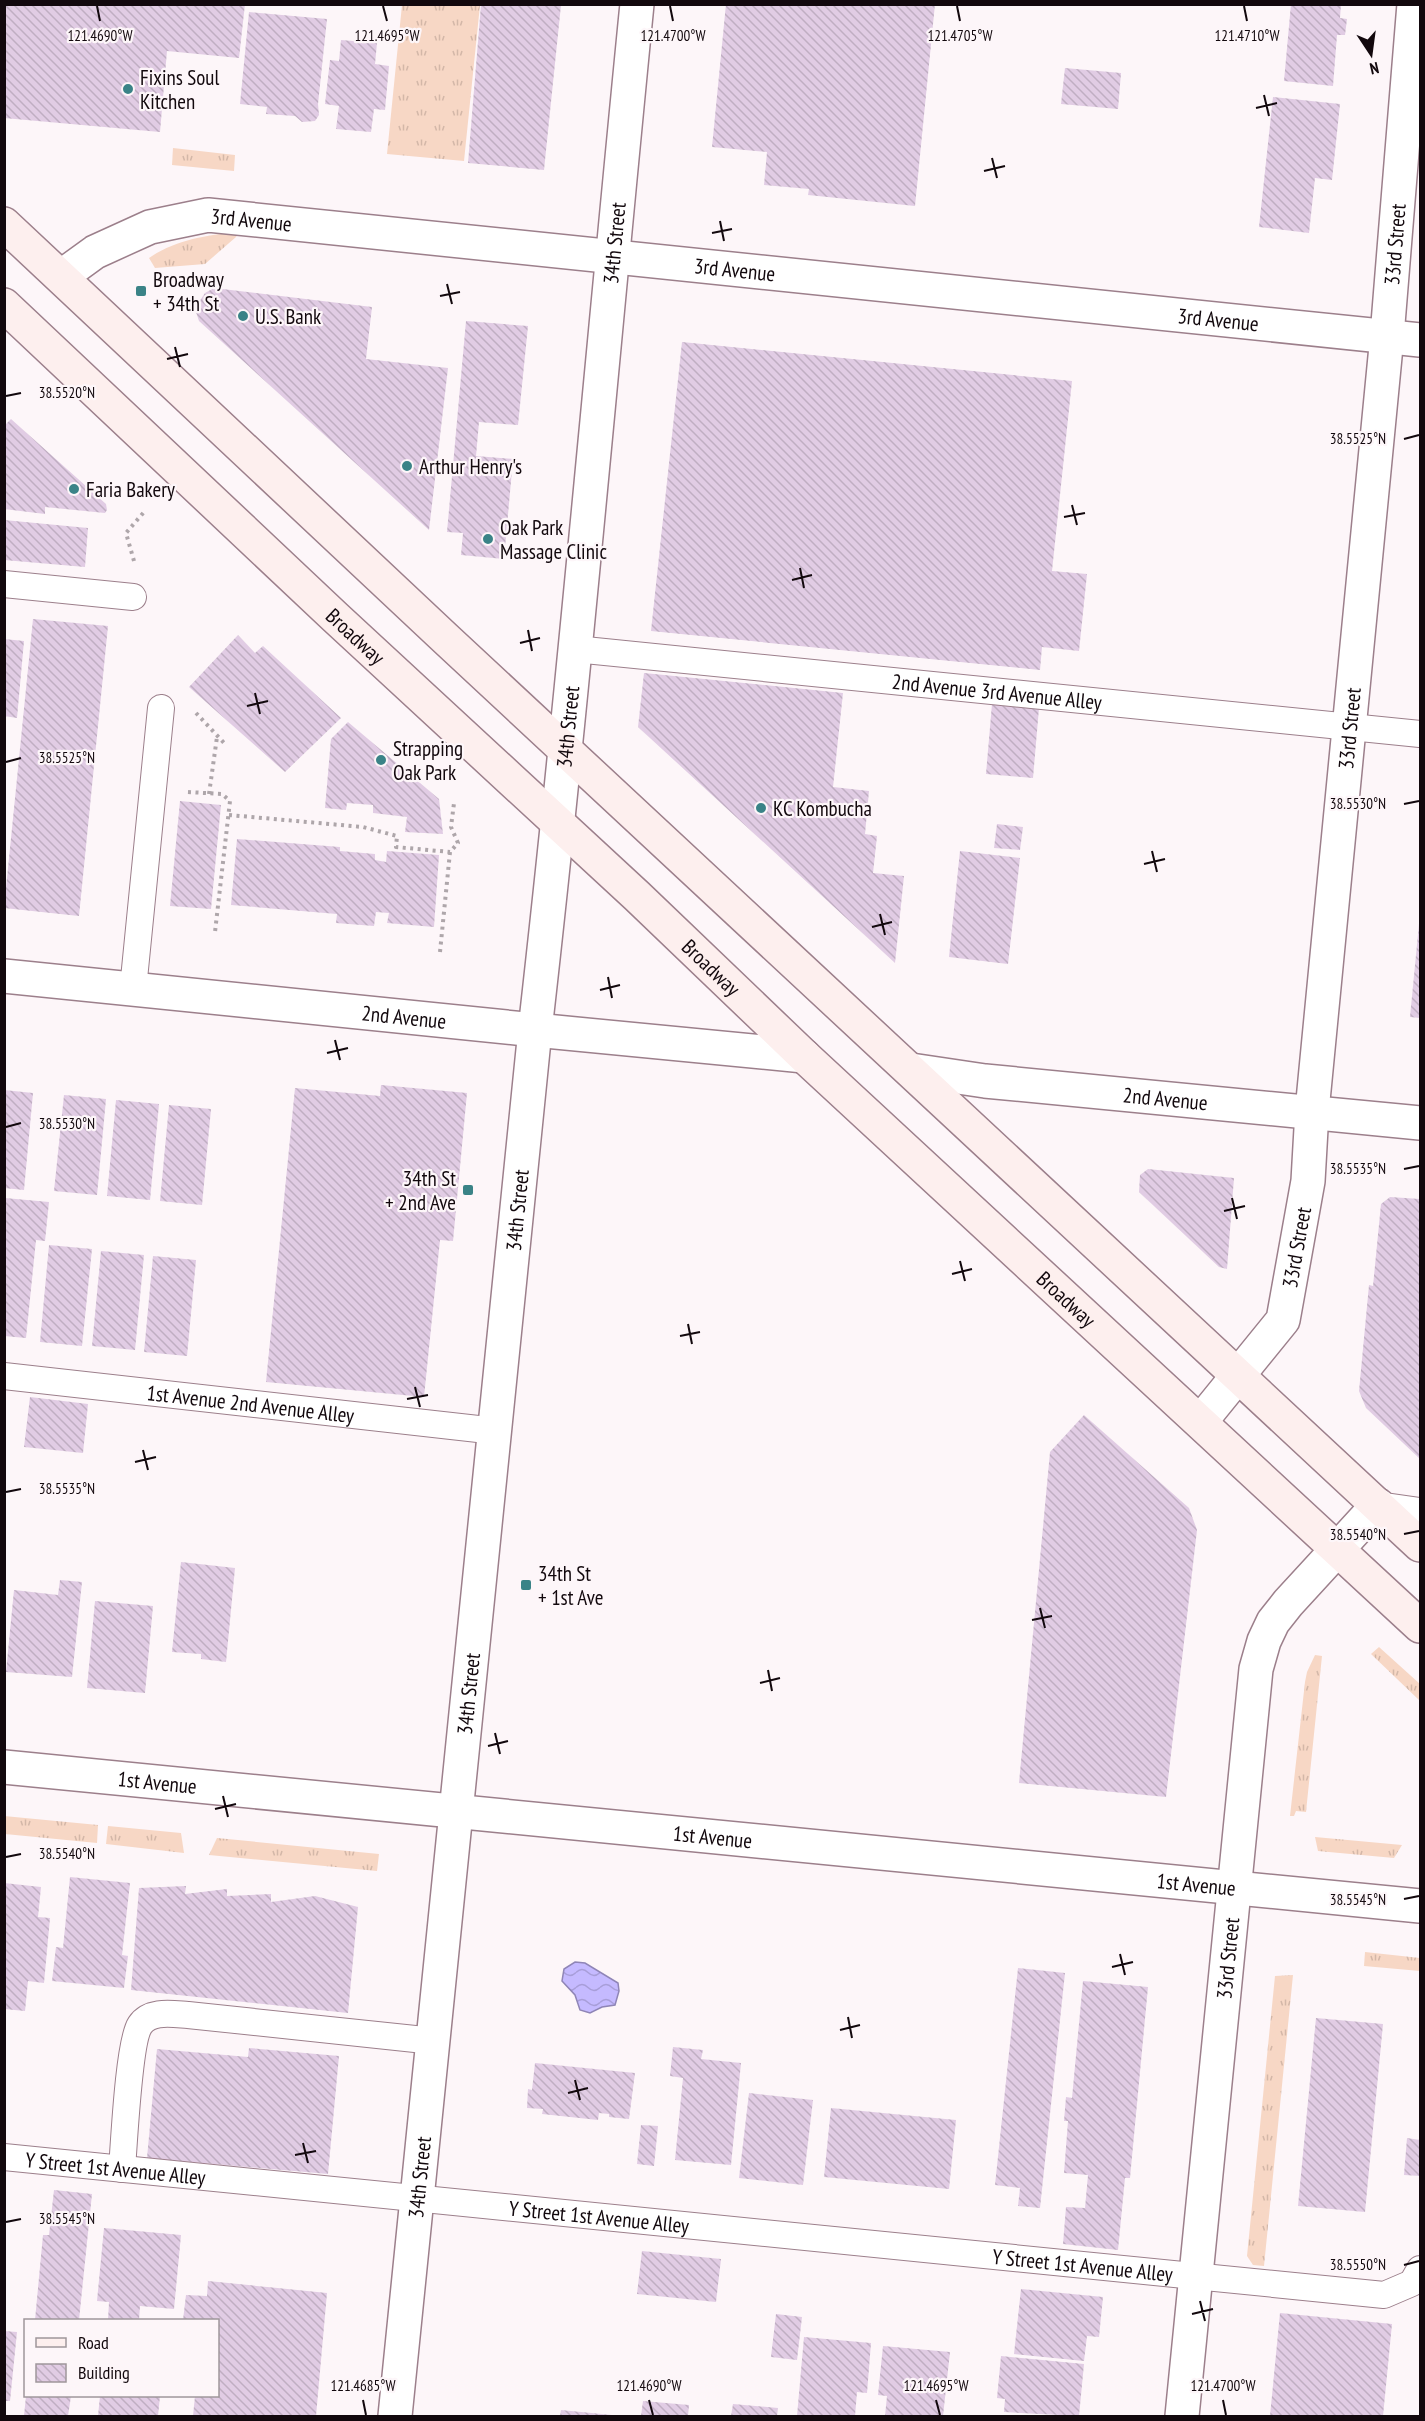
<svg xmlns="http://www.w3.org/2000/svg" width="1425" height="2421" font-family="'PT Sans Narrow',sans-serif">
  <defs>
    <pattern id="grass-tufts" width="24" height="20" patternUnits="userSpaceOnUse" patternTransform="scale(1.5)"><rect width="24" height="20" fill="#f7d7c5"/><path d="M3 7l-1-3M5 7V3M7 7l1-3M15 17l-1-3M17 17v-4M19 17l1-3" fill="none" stroke="#d3b7a8"/></pattern>
    <pattern id="water-waves" width="16" height="10" patternUnits="userSpaceOnUse" patternTransform="scale(1.5)"><rect width="16" height="10" fill="#c5baff"/><path d="M0 5q4-4 8 0t8 0" fill="none" stroke="#a89ed9"/></pattern>
    <pattern id="building-back-hatch" width="6" height="6" patternUnits="userSpaceOnUse" patternTransform="scale(1.5)"><rect width="6" height="6" fill="#e1cce4"/><path d="M-1 5l2 2M0 0l6 6M5-1l2 2" fill="none" stroke="#c0aec2"/></pattern>
  </defs>
  <rect width="100%" height="100%" fill="#fdf6f9"/>
  <g fill="url(#grass-tufts)">
    <polygon points="402,5 480,5 464,161 387,154"/>
    <polygon points="173,148 235,155 234,171 172,165"/>
    <path d="M235,232l3,2 -2,3 -31,27 -50,4 -6,-10c26,-18 55,-22 86,-26z"/>
    <polygon points="1379,1647 1420,1684 1420,1701 1371,1654"/>
    <polygon points="1315,1655 1322,1656 1306,1812 1296,1811 1294,1816 1290,1816 1305,1682 1307,1672"/>
    <polygon points="4,1816 98,1825 97,1843 5,1834"/>
    <polygon points="108,1826 181,1833 184,1853 106,1844"/>
    <polygon points="1315,1837 1402,1845 1394,1858 1318,1851"/>
    <polygon points="217,1838 379,1854 377,1871 209,1855"/>
    <polygon points="1365,1952 1420,1958 1420,1971 1364,1966"/>
    <polygon points="1293,1975 1264,2266 1253,2265 1247,2256 1275,1976"/>
  </g>
  <polygon fill="url(#water-waves)" stroke="#8f85b6" stroke-width="1.5" points="575,1962 585,1963 618,1983 619,1991 615,2005 602,2007 590,2013 580,2010 575,1995 562,1981 564,1969"/>
  <g fill="url(#building-back-hatch)">
    <polygon points="4,4 245,4 239,58 167,51 160,132 4,118"/>
    <polygon points="726,4 935,4 915,206 808,195 809,189 764,185 767,152 712,147"/>
    <polygon points="1291,4 1341,4 1340,18 1347,19 1345,35 1337,35 1333,86 1284,81"/>
    <polygon points="481,5 561,5 544,170 468,163"/>
    <polygon points="249,12 327,19 318,104 319,115 315,121 302,122 295,116 266,114 267,107 240,104"/>
    <polygon points="341,40 377,43 375,64 389,66 385,110 374,109 371,132 336,129 339,106 325,104 330,60 339,61"/>
    <polygon points="1065,68 1121,73 1118,109 1061,104"/>
    <polygon points="1273,97 1340,104 1332,180 1315,178 1309,233 1259,227"/>
    <polygon points="214,288 372,307 366,359 448,368 429,530 199,321 196,312 199,302 205,293"/>
    <polygon points="466,321 528,326 518,425 479,422 476,456 513,459 504,559 461,555 463,533 447,532"/>
    <polygon points="682,342 1072,381 1052,571 1087,574 1079,651 1042,647 1040,670 651,631"/>
    <polygon points="11,419 106,504 107,510 105,513 45,507 45,514 4,509 4,426"/>
    <polygon points="4,520 88,528 85,567 4,560"/>
    <polygon points="33,619 108,626 79,916 4,908"/>
    <polygon points="238,635 255,653 263,646 341,718 285,772 189,687"/>
    <polygon points="4,639 24,641 17,718 4,716"/>
    <polygon points="644,673 843,693 833,787 869,791 865,834 877,836 873,873 904,876 895,963 638,727"/>
    <polygon points="992,704 1039,708 1033,778 986,774"/>
    <polygon points="348,722 439,799 443,834 405,832 407,817 373,813 373,805 347,803 346,810 325,808 331,739"/>
    <polygon points="180,801 221,805 211,909 170,906"/>
    <polygon points="997,824 1023,827 1020,850 994,848"/>
    <polygon points="237,839 340,847 340,851 375,854 375,860 386,862 387,851 439,855 434,927 387,923 389,913 376,912 374,926 336,923 337,914 231,905"/>
    <polygon points="960,851 1020,858 1008,964 949,957"/>
    <polygon points="1419,924 1420,924 1420,1018 1410,1017"/>
    <polygon points="381,1085 467,1093 453,1241 440,1240 424,1397 266,1382 295,1088 380,1096"/>
    <polygon points="4,1090 33,1093 24,1190 4,1188"/>
    <polygon points="64,1095 106,1099 97,1195 54,1191"/>
    <polygon points="116,1100 159,1104 150,1200 107,1196"/>
    <polygon points="169,1105 211,1109 202,1205 160,1201"/>
    <polygon points="1148,1169 1234,1178 1227,1269 1219,1267 1139,1192 1140,1175"/>
    <polygon points="1390,1197 1420,1199 1420,1459 1366,1408 1359,1391 1369,1285 1373,1286 1381,1204"/>
    <polygon points="5,1198 49,1202 45,1241 36,1240 26,1338 4,1336"/>
    <polygon points="49,1245 92,1249 82,1346 40,1342"/>
    <polygon points="101,1251 144,1255 135,1350 92,1346"/>
    <polygon points="153,1256 196,1260 187,1356 144,1352"/>
    <polygon points="30,1397 88,1404 83,1453 24,1447"/>
    <polygon points="1084,1415 1189,1508 1197,1530 1166,1797 1019,1783 1050,1452"/>
    <polygon points="181,1562 235,1568 226,1662 201,1659 201,1654 172,1652"/>
    <polygon points="60,1580 82,1582 72,1677 6,1672 14,1590 58,1595"/>
    <polygon points="95,1601 153,1606 145,1693 87,1688"/>
    <polygon points="70,1877 130,1883 122,1955 128,1956 124,1988 52,1981 56,1947 63,1948"/>
    <polygon points="4,1883 41,1887 38,1917 50,1918 44,1983 28,1981 25,2011 4,2009"/>
    <polygon points="186,1886 185,1894 227,1889 227,1896 271,1894 271,1902 315,1896 358,1907 348,2013 131,1990 139,1888"/>
    <polygon points="1018,1968 1065,1973 1040,2208 1018,2206 1020,2188 995,2185"/>
    <polygon points="1083,1981 1148,1987 1130,2178 1125,2178 1118,2250 1063,2244 1066,2207 1085,2208 1088,2175 1064,2173 1068,2121 1064,2121 1066,2097 1072,2098"/>
    <polygon points="1316,2018 1383,2024 1365,2212 1298,2206"/>
    <polygon points="673,2047 703,2050 701,2059 741,2063 731,2165 675,2160 683,2078 670,2076"/>
    <polygon points="249,2048 339,2056 328,2174 147,2158 157,2049 248,2057"/>
    <polygon points="535,2063 635,2073 629,2119 609,2117 609,2114 599,2113 598,2120 542,2114 543,2109 527,2108 528,2089 532,2090"/>
    <polygon points="749,2093 813,2100 803,2185 739,2178"/>
    <polygon points="831,2108 956,2120 949,2189 824,2177"/>
    <polygon points="641,2125 658,2126 654,2166 637,2164"/>
    <polygon points="1407,2138 1420,2140 1420,2176 1404,2175"/>
    <polygon points="54,2190 92,2194 79,2320 35,2320 43,2235 49,2235"/>
    <polygon points="104,2228 181,2235 174,2309 140,2306 139,2320 108,2320 109,2302 97,2301"/>
    <polygon points="642,2251 721,2259 716,2302 637,2294"/>
    <polygon points="208,2281 327,2293 316,2416 193,2416 195,2396 218,2396 218,2320 183,2320 186,2295 207,2296"/>
    <polygon points="1021,2289 1103,2297 1099,2337 1087,2336 1084,2361 1014,2354"/>
    <polygon points="1280,2313 1392,2324 1383,2416 1270,2416"/>
    <polygon points="776,2314 802,2317 797,2360 771,2357"/>
    <polygon points="4,2331 17,2332 10,2401 4,2401"/>
    <polygon points="804,2337 871,2343 867,2393 857,2392 855,2416 797,2416"/>
    <polygon points="883,2346 950,2352 943,2416 885,2416 887,2396 878,2395"/>
    <polygon points="1001,2356 1084,2364 1079,2416 1004,2412 1005,2399 997,2398"/>
    <polygon points="26,2396 71,2396 68,2416 24,2416"/>
    <polygon points="100,2396 160,2396 158,2416 98,2416"/>
    <polygon points="643,2401 689,2405 688,2416 641,2416"/>
    <polygon points="733,2404 778,2408 777,2416 731,2416"/>
    <polygon points="561,2410 612,2415 612,2416 560,2416"/>
  </g>
  <g fill="none" stroke-linecap="round" stroke-linejoin="round">
    <g stroke="#9c7f8b" stroke-width="28">
      <g id="service">
        <polyline points="4,584 133,597"/>
        <path id="s1" d="M575,649l845,85"/>
        <polyline points="133,989 161,708"/>
        <path id="s2" d="M4,1376l492,55"/>
        <polyline points="1378,1505 1420,1511"/>
        <path id="s3" d="M4,2157l1380,138 28,-12 8,-14"/>
        <path d="M122,2169c2,-26 7,-128 18,-144 10,-15 32,-11 48,-10l246,26"/>
      </g>
    </g>
    <g stroke="#9c7f8b" stroke-width="36">
      <polyline id="pedestrian" points="535,1030 804,1056"/>
    </g>
    <g stroke="#9c7f8b" stroke-width="36">
      <g id="minor">
        <path id="s4" d="M62,276l33,-24 55,-25 58,-12 1212,125"/>
        <path id="s5" d="M1201,1421l82,-101 25,-139 4,-70 75,-775 27,-332"/>
        <path id="s6" d="M4,1767l1416,139"/>
        <path id="s7" d="M1182,2416l74,-747 8,-28 9,-19 15,-19 90,-98"/>
      </g>
    </g>
    <g stroke="#9c7f8b" stroke-width="36">
      <g id="tertiary">
        <path id="s8" d="M4,976l531,54"/>
        <path id="s9" d="M911,1070l74,11 435,42"/>
        <path id="s10" d="M395,2416l140,-1386c39,-342 68,-684 102,-1026"/>
      </g>
    </g>
    <g stroke="#9c7f8b" stroke-width="36">
      <g id="secondary">
        <polyline points="4,224 446,639 1420,1545"/>
        <path id="s11" d="M4,305l331,312 302,279 167,160 616,570"/>
      </g>
    </g>
    <g stroke="#aea6aa" stroke-width="4" stroke-dasharray="3 4.5" stroke-linecap="butt">
      <polyline points="134,561 126,533 144,512"/>
      <polyline points="196,713 226,745"/>
      <polyline points="188,792 222,794 230,801 215,932"/>
      <polyline points="209,794 217,737"/>
      <polyline points="229,815 363,827 397,836 396,847 450,852"/>
      <polyline points="440,952 450,852 458,843 451,827 454,803"/>
    </g>
    <use href="#service" stroke="#fff" stroke-width="26"/>
    <use href="#pedestrian" stroke="#fff" stroke-width="33"/>
    <use href="#minor" stroke="#fff" stroke-width="33"/>
    <use href="#tertiary" stroke="#fff" stroke-width="33"/>
    <use href="#secondary" stroke="#fdefee" stroke-width="33"/>
  </g>
  <path fill="none" stroke="#12080d" stroke-width="2" d="M97,6l3,15M383,6l4,15M670,6l3,15M957,6l3,15M1244,6l3,15M1264,95l5,21M1256,108l21,-5M992,158l5,20M984,171l21,-5M720,221l4,20M712,233l20,-4M447,284l5,20M440,296l20,-4M175,347l5,20M167,359l21,-5M6,396l15,-3M1404,439l15,-4M1072,505l5,20M1064,517l21,-4M800,568l4,20M792,580l20,-5M528,630l4,21M520,643l20,-5M255,693l5,21M247,706l21,-5M6,762l15,-4M1404,804l15,-3M1152,851l5,21M1144,864l21,-5M880,914l5,21M872,927l20,-5M608,977l4,21M600,990l20,-5M335,1040l5,20M327,1053l21,-5M6,1127l15,-4M1404,1169l15,-3M1232,1198l5,21M1224,1211l21,-5M960,1261l5,20M952,1274l20,-5M688,1324l4,20M680,1336l20,-4M415,1387l5,20M407,1399l21,-4M143,1450l5,20M135,1462l21,-5M6,1492l15,-3M1404,1534l15,-3M1040,1608l5,20M1032,1620l20,-4M768,1670l4,21M760,1683l20,-5M495,1733l5,21M488,1746l20,-5M223,1796l5,21M215,1809l21,-5M6,1857l15,-3M1404,1899l15,-3M1120,1954l5,21M1112,1967l21,-5M848,2017l4,21M840,2030l20,-5M575,2080l5,20M568,2093l20,-5M303,2143l5,20M295,2155l21,-4M6,2222l15,-3M1404,2265l15,-4M1200,2301l5,20M1192,2314l21,-5M363,2400l3,15M649,2400l4,15M936,2400l4,15M1223,2400l3,15"/>
  <g fill="#3a8387" stroke="#fdf6f9" stroke-width="2">
    <circle cx="128" cy="89" r="6"/>
    <rect x="135" y="285" width="12" height="12" rx="3"/>
    <circle cx="243" cy="316" r="6"/>
    <circle cx="407" cy="466" r="6"/>
    <circle cx="74" cy="489" r="6"/>
    <circle cx="488" cy="539" r="6"/>
    <circle cx="381" cy="760" r="6"/>
    <circle cx="761" cy="808" r="6"/>
    <rect x="462" y="1184" width="12" height="12" rx="3"/>
    <rect x="520" y="1579" width="12" height="12" rx="3"/>
  </g>
  <g text-anchor="middle" dominant-baseline="central" stroke-width="4.5" stroke-linejoin="round" paint-order="stroke">
    <g font-size="21" fill="#12080d" stroke="#fdf6f9" text-anchor="start">
      <text x="140" y="77">Fixins Soul<tspan x="140" dy="24">Kitchen</tspan></text>
      <text x="153" y="279">Broadway<tspan x="153" dy="24">+ 34th St</tspan></text>
      <text x="255" y="316">U.S. Bank</text>
      <text x="419" y="466">Arthur Henry's</text>
      <text x="86" y="489">Faria Bakery</text>
      <text x="500" y="527">Oak Park<tspan x="500" dy="24">Massage Clinic</tspan></text>
      <text x="393" y="748">Strapping<tspan x="393" dy="24">Oak Park</tspan></text>
      <text x="773" y="808">KC Kombucha</text>
      <text x="456" y="1178" text-anchor="end">34th St<tspan x="456" dy="24">+ 2nd Ave</tspan></text>
      <text x="538" y="1573">34th St<tspan x="538" dy="24">+ 1st Ave</tspan></text>
    </g>
    <g font-size="21" fill="#12080d" stroke="#fdf6f9">
      <text stroke="none"><textPath href="#s4" startOffset="204">3rd Avenue</textPath></text>
      <text stroke="none"><textPath href="#s10" startOffset="2184">34th Street</textPath></text>
      <text stroke="none"><textPath href="#s5" startOffset="1212">33rd Street</textPath></text>
      <text stroke="none"><textPath href="#s4" startOffset="690">3rd Avenue</textPath></text>
      <text stroke="none"><textPath href="#s4" startOffset="1176">3rd Avenue</textPath></text>
      <text stroke="none"><textPath href="#s11" startOffset="483">Broadway</textPath></text>
      <text stroke="none"><textPath href="#s1" startOffset="424">2nd Avenue 3rd Avenue Alley</textPath></text>
      <text stroke="none"><textPath href="#s10" startOffset="1698">34th Street</textPath></text>
      <text stroke="none"><textPath href="#s5" startOffset="726">33rd Street</textPath></text>
      <text stroke="none"><textPath href="#s11" startOffset="969">Broadway</textPath></text>
      <text stroke="none"><textPath href="#s8" startOffset="402">2nd Avenue</textPath></text>
      <text stroke="none"><textPath href="#s9" startOffset="256">2nd Avenue</textPath></text>
      <text stroke="none"><textPath href="#s10" startOffset="1212">34th Street</textPath></text>
      <text stroke="none"><textPath href="#s5" startOffset="204">33rd Street</textPath></text>
      <text stroke="none"><textPath href="#s11" startOffset="1455">Broadway</textPath></text>
      <text stroke="none"><textPath href="#s2" startOffset="248">1st Avenue 2nd Avenue Alley</textPath></text>
      <text stroke="none"><textPath href="#s10" startOffset="726">34th Street</textPath></text>
      <text stroke="none"><textPath href="#s6" startOffset="154">1st Avenue</textPath></text>
      <text stroke="none"><textPath href="#s6" startOffset="712">1st Avenue</textPath></text>
      <text stroke="none"><textPath href="#s6" startOffset="1198">1st Avenue</textPath></text>
      <text stroke="none"><textPath href="#s7" startOffset="460">33rd Street</textPath></text>
      <text stroke="none"><textPath href="#s3" startOffset="112">Y Street 1st Avenue Alley</textPath></text>
      <text stroke="none"><textPath href="#s10" startOffset="240">34th Street</textPath></text>
      <text stroke="none"><textPath href="#s3" startOffset="598">Y Street 1st Avenue Alley</textPath></text>
      <text stroke="none"><textPath href="#s3" startOffset="1084">Y Street 1st Avenue Alley</textPath></text>
    </g>
  </g>
  <g font-size="15" text-anchor="middle" fill="#12080d" stroke="#fdf6f9" stroke-width="4.5" stroke-linejoin="round" paint-order="stroke">
    <text x="100" y="41">121.4690°W</text>
    <text x="387" y="41">121.4695°W</text>
    <text x="673" y="41">121.4700°W</text>
    <text x="960" y="41">121.4705°W</text>
    <text x="1247" y="41">121.4710°W</text>
    <text x="67" y="398">38.5520°N</text>
    <text x="1358" y="444">38.5525°N</text>
    <text x="67" y="763">38.5525°N</text>
    <text x="1358" y="809">38.5530°N</text>
    <text x="67" y="1129">38.5530°N</text>
    <text x="1358" y="1174">38.5535°N</text>
    <text x="67" y="1494">38.5535°N</text>
    <text x="1358" y="1540">38.5540°N</text>
    <text x="67" y="1859">38.5540°N</text>
    <text x="1358" y="1905">38.5545°N</text>
    <text x="67" y="2224">38.5545°N</text>
    <text x="1358" y="2270">38.5550°N</text>
    <text x="363" y="2391">121.4685°W</text>
    <text x="649" y="2391">121.4690°W</text>
    <text x="936" y="2391">121.4695°W</text>
    <text x="1223" y="2391">121.4700°W</text>
  </g>
  <rect width="1425" height="2421" fill="none" stroke="#12080d" stroke-width="12"/>
  <rect x="24" y="2319" width="195" height="78" fill="#fdf6f9" stroke="#9f979b" stroke-width="1.5"/>
  <rect x="36" y="2338" width="30" height="9" fill="#fdefee" stroke="#9f979b" stroke-width="1.5"/>
  <text x="78" y="2349" font-size="18" fill="#12080d">Road</text>
  <rect x="36" y="2364" width="30" height="18" fill="url(#building-back-hatch)" stroke="#9f979b" stroke-width="1.5"/>
  <text x="78" y="2379" font-size="18" fill="#12080d">Building</text>
  <g transform="translate(1371 54) rotate(167)" stroke="#fdf6f9" stroke-width="4.5" paint-order="stroke">
  <path d="M0-4.5L10 22L0 15L-10 22Z" fill="#12080d"/>
  <text y="-9" font-size="16" font-weight="bold" text-anchor="middle" fill="#12080d">N</text>
  </g>
</svg>
